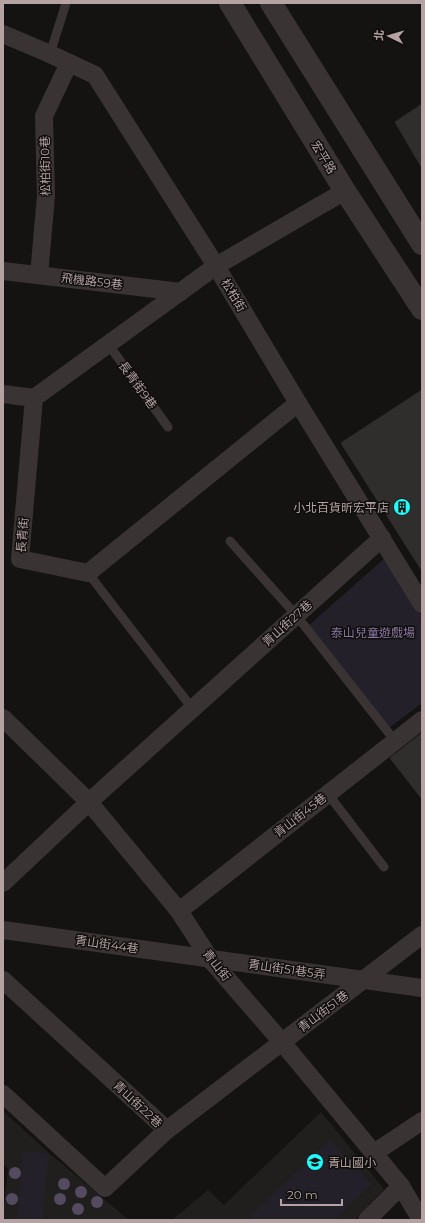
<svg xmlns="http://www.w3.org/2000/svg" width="425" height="1223" font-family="Montserrat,'Noto Sans TC',sans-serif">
  <rect width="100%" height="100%" fill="#141312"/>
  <g fill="#211f1e">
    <polygon points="3,1111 49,1153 129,1220 3,1220"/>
    <polygon points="321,1112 384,1189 355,1220 172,1220 208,1190 224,1205"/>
  </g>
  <g fill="#242029">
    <polygon points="385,558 422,617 422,703 389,728 308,626"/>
    <polygon points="329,1140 372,1184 334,1220 255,1220 251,1216"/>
    <polygon points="23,1152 49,1153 42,1220 17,1220"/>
  </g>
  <polygon fill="#0007" points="3,1164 8,1169 3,1214"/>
  <g fill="#302e2d" stroke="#302d2c">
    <polygon points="422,104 422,168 395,122"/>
    <polygon points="422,390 422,571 341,443"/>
    <polygon points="422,733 422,799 390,758"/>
  </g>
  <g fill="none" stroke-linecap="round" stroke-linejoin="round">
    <g stroke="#393433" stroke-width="9">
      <polyline points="50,54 66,3"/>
      <polyline points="108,344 168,427"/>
      <polyline points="230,541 296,615 395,741"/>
      <polyline points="88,573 192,708"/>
      <polyline points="328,794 384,867"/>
    </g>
    <g stroke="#393433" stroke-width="18">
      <polyline points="3,34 50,54 95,75 216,266 298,403 422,604"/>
      <polyline points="3,271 181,292"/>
      <polyline points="39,275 46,196 44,116 69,63"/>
      <polyline points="3,394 34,398"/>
      <polyline points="298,403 88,573 20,559 34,398 216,266 345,191"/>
      <polyline points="3,718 89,802 179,911 210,959 281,1041 401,1186 421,1220"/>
      <polyline points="3,883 89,802 382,538"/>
      <polyline points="179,911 422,720"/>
      <polyline points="3,930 422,988"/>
      <polyline points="3,980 167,1130 422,935"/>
      <polyline points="3,1094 105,1188 167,1130"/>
      <polyline points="374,1153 422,1121"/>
      <polyline points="367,1220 401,1186"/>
    </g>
    <g stroke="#393433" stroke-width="22">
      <polyline points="230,3 345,191 422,309"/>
      <polyline points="271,3 422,244"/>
    </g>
  </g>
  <g fill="#544b61">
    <circle cx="15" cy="1173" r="6"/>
    <circle cx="64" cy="1184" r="6"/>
    <circle cx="81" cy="1192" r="6"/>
    <circle cx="12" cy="1199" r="6"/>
    <circle cx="60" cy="1199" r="6"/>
    <circle cx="97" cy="1202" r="6"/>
    <circle cx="78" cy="1209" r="6"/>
  </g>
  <defs>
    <g id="building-disc" transform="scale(0.9)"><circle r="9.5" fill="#21fcfa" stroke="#0f0e0d"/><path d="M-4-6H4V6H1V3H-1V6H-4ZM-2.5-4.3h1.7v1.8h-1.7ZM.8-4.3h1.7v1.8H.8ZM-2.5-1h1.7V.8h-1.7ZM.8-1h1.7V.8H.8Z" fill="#111"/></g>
    <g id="school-disc" transform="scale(0.9)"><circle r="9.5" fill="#21fcfa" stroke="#0f0e0d"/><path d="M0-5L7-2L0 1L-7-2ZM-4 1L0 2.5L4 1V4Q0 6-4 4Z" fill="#111"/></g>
  </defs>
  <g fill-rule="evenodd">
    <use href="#building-disc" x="402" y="507"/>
    <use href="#school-disc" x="315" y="1162"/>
  </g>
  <g text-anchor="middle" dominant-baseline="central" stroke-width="3" stroke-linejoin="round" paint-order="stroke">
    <g font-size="12" fill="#b5a3a3" stroke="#0f0e0d">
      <text transform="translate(324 157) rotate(59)">宏平路</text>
      <text transform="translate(45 166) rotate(-91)">松柏街10巷</text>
      <text transform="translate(92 281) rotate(7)">飛機路59巷</text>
      <text transform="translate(234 295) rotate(59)">松柏街</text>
      <text transform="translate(138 385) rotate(54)">長青街9巷</text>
      <text transform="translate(22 535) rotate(-85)">長青街</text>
      <text transform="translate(287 623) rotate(-42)">青山街27巷</text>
      <text transform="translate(300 815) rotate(-38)">青山街45巷</text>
      <text transform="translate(107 944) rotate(8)">青山街44巷</text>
      <text transform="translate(217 965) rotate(52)">青山街</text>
      <text transform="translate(287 969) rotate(8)">青山街51巷5弄</text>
      <text transform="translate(323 1011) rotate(-37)">青山街51巷</text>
      <text transform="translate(138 1104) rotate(43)">青山街22巷</text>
    </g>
    <g font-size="12" fill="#b5a3a3" stroke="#0f0e0d" text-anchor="end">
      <text x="389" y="507">小北百貨昕宏平店</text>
      <text x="328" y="1162" text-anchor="start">青山國小</text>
    </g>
    <g font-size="12" fill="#8878a2" stroke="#0f0e0d">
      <text x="373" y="632">泰山兒童遊戲場</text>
    </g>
  </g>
  <rect width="425" height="1223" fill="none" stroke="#b5a3a3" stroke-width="8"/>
  <g transform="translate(389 36) rotate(275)" stroke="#0f0e0d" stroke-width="3" paint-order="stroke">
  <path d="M0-3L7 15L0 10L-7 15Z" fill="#b5a3a3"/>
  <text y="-6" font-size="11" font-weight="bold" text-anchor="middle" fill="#b5a3a3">北</text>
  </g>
  <path d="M281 1199v6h61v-6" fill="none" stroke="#b5a3a3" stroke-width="2"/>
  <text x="287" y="1199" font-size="12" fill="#b5a3a3" stroke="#0f0e0d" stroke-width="3" paint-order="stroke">20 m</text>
</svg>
